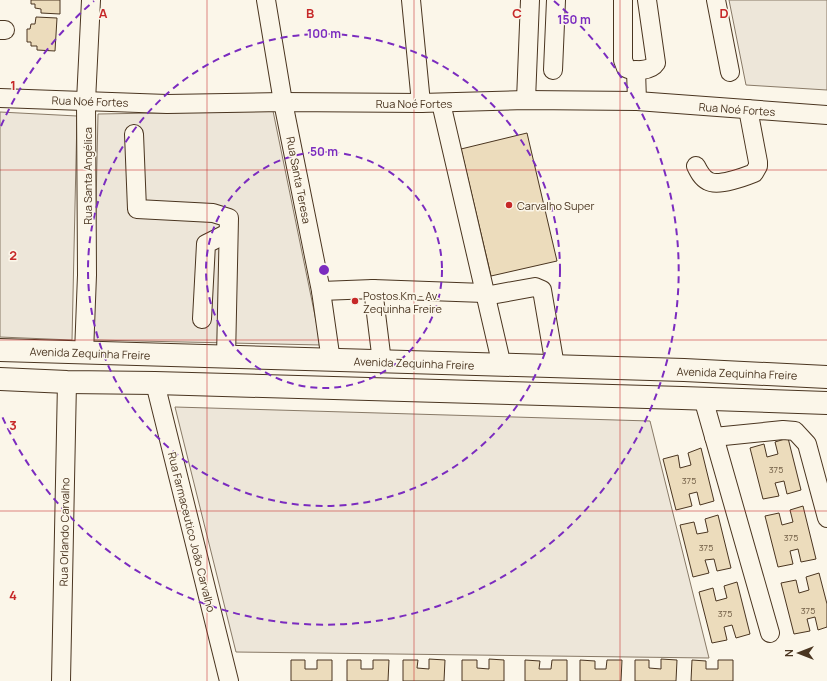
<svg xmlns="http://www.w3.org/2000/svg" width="827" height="681" font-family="Manrope,sans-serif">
  <rect width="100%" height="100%" fill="#fbf6e9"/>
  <g fill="#ede6d9" stroke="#887966">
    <polygon points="729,0 827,0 827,90 746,85"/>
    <polygon points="273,111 321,345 93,340 98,114"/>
    <polygon points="0,112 77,116 72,340 0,337"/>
    <polygon points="175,407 650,421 709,658 236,652"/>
  </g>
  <g fill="#ecdcbc" stroke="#4a3520">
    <polygon points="31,0 60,0 60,14 41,13 41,9 35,8 35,4 31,4"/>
    <polygon points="36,17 57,18 55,51 37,50 37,46 31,46 31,42 27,42 27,29 30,29 31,24 35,24"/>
    <polygon points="527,133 557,261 491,276 461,149"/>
    <polygon points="788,438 801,490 787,494 784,481 775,483 779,496 763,499 750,448 764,444 767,457 778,454 775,442"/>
    <polygon points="701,448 714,501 700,505 697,492 689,494 692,506 676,510 663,459 678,455 680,468 691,465 688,453"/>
    <polygon points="803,506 816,559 801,562 798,549 790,551 793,564 778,567 765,516 779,513 782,525 793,522 790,510"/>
    <polygon points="718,515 731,568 717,571 714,559 705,560 709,573 693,577 680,525 694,522 697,534 708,532 705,519"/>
    <polygon points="819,573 827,604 827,627 818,630 815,617 807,619 810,631 794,634 781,583 796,580 799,593 809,590 806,577"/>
    <polygon points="737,582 750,634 736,638 732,625 724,627 727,640 712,643 699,592 713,588 716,601 727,598 724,586"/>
    <polygon points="429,659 445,660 444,681 403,681 403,660 418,660 417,668 429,669"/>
    <polygon points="489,659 504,660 504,681 462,681 462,660 477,660 477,668 489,669"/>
    <polygon points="661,659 677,660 676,681 635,681 635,660 649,660 649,668 661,669"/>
    <polygon points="291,660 305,660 305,669 317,669 317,660 332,660 332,681 291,681"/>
    <polygon points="347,660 361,660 361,669 373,669 373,660 389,660 388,681 347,681"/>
    <polygon points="525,660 540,661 539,669 551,669 552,660 567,660 567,681 525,681"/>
    <polygon points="580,660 595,661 595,669 606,669 607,660 622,660 621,681 580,681"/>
    <polygon points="692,660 706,661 706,669 718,669 718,660 733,660 733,681 691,681"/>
  </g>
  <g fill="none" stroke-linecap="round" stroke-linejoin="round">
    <g stroke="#4a3520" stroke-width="20">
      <g id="minor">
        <polyline points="266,0 283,102 321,291 331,361"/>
        <polyline points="411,0 421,103"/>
        <path d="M623,0v60l3,8c7,4 25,3 30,-5l-9,-63"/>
        <polyline points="716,0 730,72"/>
        <polyline points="0,30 5,30"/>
        <polyline points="553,70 556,0"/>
        <polyline points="636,70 637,101"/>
        <polyline points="0,98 167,104 283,102 421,103 526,100 637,101 827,115"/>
        <polyline points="526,100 530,0"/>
        <polyline points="441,103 502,366"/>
        <polyline points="134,134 137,209 213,213 229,218 226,358"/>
        <path d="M696,166c3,6 6,12 12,15 10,6 36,-4 46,-8l4,-7v-4l-10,-53"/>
        <polyline points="373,289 484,293"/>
        <polyline points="321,291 373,289 382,362"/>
        <polyline points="485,296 535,287 542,290 555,366"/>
        <polyline points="202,319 206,244 228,233"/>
        <polyline points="84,353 87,275 86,101 91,0"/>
        <polyline points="155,383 229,681"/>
        <polyline points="703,398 770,633"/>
        <polyline points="714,437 783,430 795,431 807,444 827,518"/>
        <polyline points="61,681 67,382"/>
      </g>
    </g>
    <g stroke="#4a3520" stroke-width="24">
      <g id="major">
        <polyline points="0,350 684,370 827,377"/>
        <polyline points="0,379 67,382 155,383 682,398 827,403"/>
      </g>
    </g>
    <use href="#minor" stroke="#fbf6e9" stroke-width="18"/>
    <use href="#major" stroke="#fbf6e9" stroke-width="22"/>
  </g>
  <path fill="none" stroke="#c62828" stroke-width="1" stroke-opacity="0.55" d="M207,0v681M414,0v681M620,0v681M0,170h827M0,340h827M0,511h827"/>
  <g fill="none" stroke="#7b2cbf" stroke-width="2" stroke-dasharray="7 5">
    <circle cx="324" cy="270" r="118"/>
    <circle cx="324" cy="270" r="236"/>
    <path d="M1 126A354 354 0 0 1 94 1M554 1A354 354 0 1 1 1 414"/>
  </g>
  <g fill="#c62828" stroke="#fbf6e9" stroke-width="1.5">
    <circle cx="509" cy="205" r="4"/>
    <circle cx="355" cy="301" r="4"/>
  </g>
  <g text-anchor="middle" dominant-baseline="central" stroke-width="3" stroke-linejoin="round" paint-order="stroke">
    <g font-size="9" fill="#725f47">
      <text x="776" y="469">375</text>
      <text x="689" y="480">375</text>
      <text x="791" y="537">375</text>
      <text x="706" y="547">375</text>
      <text x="808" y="610">375</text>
      <text x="725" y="613">375</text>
    </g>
    <g font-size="11" fill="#4a3520" stroke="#fbf6e9">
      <text transform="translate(90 101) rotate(2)">Rua Noé Fortes</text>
      <text x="414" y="103">Rua Noé Fortes</text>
      <text transform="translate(737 109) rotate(4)">Rua Noé Fortes</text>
      <text transform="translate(87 176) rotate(-90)">Rua Santa Angélica</text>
      <text transform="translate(299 180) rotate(79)">Rua Santa Teresa</text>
      <text transform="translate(90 353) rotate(2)">Avenida Zequinha Freire</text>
      <text transform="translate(414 363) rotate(2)">Avenida Zequinha Freire</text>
      <text transform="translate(737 373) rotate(2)">Avenida Zequinha Freire</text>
      <text transform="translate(64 532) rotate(-89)">Rua Orlando Carvalho</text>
      <text transform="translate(192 532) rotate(76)">Rua Farmaceutico João Carvalho</text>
    </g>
    <g font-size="11" fill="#4a3520" stroke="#fbf6e9" text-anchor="start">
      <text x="517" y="205">Carvalho Super</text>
      <text x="363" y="295">Postos Km - Av.<tspan x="363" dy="13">Zequinha Freire</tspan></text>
    </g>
  </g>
  <g font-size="13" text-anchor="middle" font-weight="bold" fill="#c62828" stroke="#fbf6e9" stroke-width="3" stroke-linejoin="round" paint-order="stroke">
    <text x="103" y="18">A</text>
    <text x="310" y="18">B</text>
    <text x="517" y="18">C</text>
    <text x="724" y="18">D</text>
    <text x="13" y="90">1</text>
    <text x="13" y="260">2</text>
    <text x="13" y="430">3</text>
    <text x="13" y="600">4</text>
  </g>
  <circle cx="324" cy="270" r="6" fill="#7b2cbf" stroke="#fbf6e9" stroke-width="2"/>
  <g font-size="12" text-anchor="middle" font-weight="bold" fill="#7b2cbf" stroke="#fbf6e9" stroke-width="3" stroke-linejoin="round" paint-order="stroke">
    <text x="574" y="24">150 m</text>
    <text x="324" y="38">100 m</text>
    <text x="324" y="156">50 m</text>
  </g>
  <g transform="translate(799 653) rotate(270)" stroke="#fbf6e9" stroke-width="3" paint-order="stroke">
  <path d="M0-3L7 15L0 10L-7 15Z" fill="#4a3520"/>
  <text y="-6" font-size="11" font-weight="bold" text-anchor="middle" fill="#4a3520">N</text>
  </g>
</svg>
